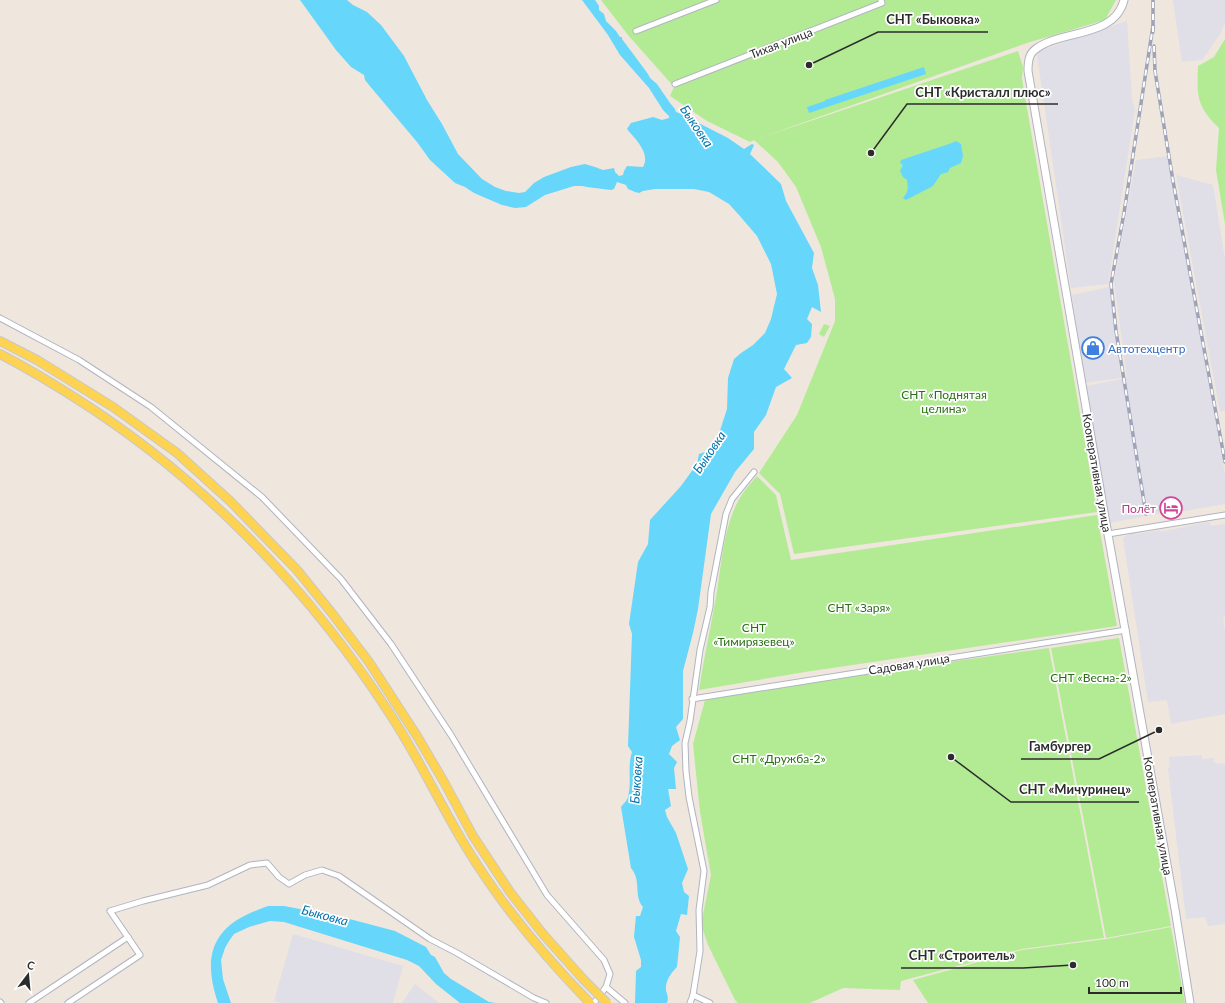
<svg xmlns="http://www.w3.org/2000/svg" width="1225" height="1003" font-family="Lato,sans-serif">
  <rect width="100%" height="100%" fill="#efe7dd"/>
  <g fill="#e0dee7">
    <polygon points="1173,0 1225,0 1225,24 1220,34 1202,60 1182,62"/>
    <polygon points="1127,21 1132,100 1135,110 1108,284 1071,288 1037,55 1041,50"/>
    <polygon points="1168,156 1225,475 1225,504 1167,514 1166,512 1109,523 1086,386 1127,378 1114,281 1136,160"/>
    <polygon points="1176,175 1213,185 1225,259 1225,410 1220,412"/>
    <polygon points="1109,287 1121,378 1085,383 1072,295"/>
    <polygon points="1209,522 1211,526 1225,524 1225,617 1223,617 1225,630 1225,714 1171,724 1167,700 1148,702 1123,538 1129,534 1135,532 1137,534 1160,530 1160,532"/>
    <polygon points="1202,755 1202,759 1214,758 1214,763 1225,764 1225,924 1208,926 1205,917 1186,919 1168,768 1170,767 1169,757"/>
    <polygon points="293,934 403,966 393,1003 281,1003 274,1001"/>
    <polygon points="415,984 439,1003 402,1003"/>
  </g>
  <g fill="#b3eb94">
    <polygon points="601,0 1116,0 1105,20 1027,43 760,138 1018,51 1023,67 1022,79 1097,512 794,554 780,494 759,473 797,415 835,321 835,299 821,247 796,187 778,162 754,140 750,142 707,121 670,96 674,87 628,35"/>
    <path d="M1225,39v185l-9,-54 3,-42c-23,-22 -22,-33 -21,-62l16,-9z"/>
    <polygon points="824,324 830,326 824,337 819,334"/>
    <path d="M757,476l19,19 15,65 306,-45 20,111 -312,46 -106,18c4,-28 10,-54 15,-82 8,-37 7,-82 29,-115 4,-6 9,-11 14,-17z"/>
    <polygon points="1119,638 1171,926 1106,938 1051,648"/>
    <polygon points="1049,648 1104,938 1022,949 901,981 900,990 843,988 810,1003 738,1003 735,1000 708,945 701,924 711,875 700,812 693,744 705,700 820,680"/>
    <polygon points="1171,927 1185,1003 928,1003 913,980 1022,950 1106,939"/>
  </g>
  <g fill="#66d6fb">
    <path d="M300,0h47l6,5 14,7 14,13 23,31 23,44 15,24 16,30 24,25 13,8 11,4 13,2 6,-1 9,-9 10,-6 27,-10 14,-3 10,3 8,3 11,-2 1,4 4,4 4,-1 1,-4 3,-5 16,1c8,-14 -8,-28 -16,-38l4,-6 22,-6 9,3 7,-2v-2l-6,-6 -14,-22 -29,-33 -12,-20 -26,-35h13l4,6v4l5,4 2,7 10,10 4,6h2v2l26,35 2,4 7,6 13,19 5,6 1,3 3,1 49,25 16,11 8,-5 2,1 -4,9 31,30 5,17 28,52 -2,15 6,17 3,27 -9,-5 -5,12 5,5 -1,13 -4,6 -11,2 -12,24 8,9 -16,9 -10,28 -12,17v17l-19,23 -24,42 -13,95 -5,24 -10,38v48l-7,8 4,13 -8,6 -3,8 8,8 -3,6 2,21h-8l3,17 -6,4 2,7 9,16 12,36 -6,14 2,9 5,4 -2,19 -6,-1 -5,17 4,6 -3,30c-6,6 -12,14 -11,23 1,5 3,8 1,13h-32l1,-32 5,-4v-7l-7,-23 2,-21h4l3,-9c-10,-12 -1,-26 -12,-39l-10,-61c2,-3 6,-6 7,-10 4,-15 -1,-30 4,-45l-4,-6 4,-112 -3,-10 9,-62 10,-18 2,-24 31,-34 16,-22 2,-10 15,-5 13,-40 1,-31 6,-19 7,-6 12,-8 12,-12 6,-14 6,-25 -6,-30 -14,-28 -18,-21 -10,-11 -20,-12 -15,-3h-39l-12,2 -4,2 -4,-1 -7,-3 -2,-4 -9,-3 -3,7 -3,1 -24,-3 -5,-1h-8l-29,9 -19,12 -11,1 -13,-3 -28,-12 -9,-6 -10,-4 -25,-23 -13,-18 -48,-57 -4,-5 -1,-5 -13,-8 -15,-17z"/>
    <polygon points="924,67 926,74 809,113 807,107 825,101 825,100"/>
    <path d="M956,141l5,3 2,12 -2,7 -11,5 -2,4 -7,2 -8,12 -27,14 -3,-2c6,-7 5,-10 4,-18l-4,-3 -3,-6 3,-6 -3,-2 1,-3 48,-16z"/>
    <path d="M268,906h16l58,11 53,14 31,16 5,8 4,2 9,16 7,6 38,23 7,1h-36l-24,-19 -17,-18 -12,-6 -123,-38 -14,-1 -21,6 -15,7 -5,7 -4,7 -4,12 2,19 8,24h-13c-10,-31 -13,-60 16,-81 10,-7 23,-12 34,-16z"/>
  </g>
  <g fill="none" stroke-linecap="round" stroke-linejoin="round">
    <g stroke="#b1b4c1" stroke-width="7">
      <g id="street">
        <polyline points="636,31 716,0"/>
        <polyline points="675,84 882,3 881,0"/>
        <polyline points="0,318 79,360 151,407 262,497 341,579 391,644 451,735 547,895 604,960 610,974 606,987 594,1003"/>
        <polyline points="1108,534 1225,515"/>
        <polyline points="692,699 1126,630"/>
        <polyline points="606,987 625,1003"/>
        <polyline points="693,995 710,1003"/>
        <polyline points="0,1002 1,1003"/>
        <polyline points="29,1003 128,937"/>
        <polyline points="68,1003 140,955 110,911 143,901 208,885 250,865 267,863 279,877 289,884 305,875 322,870 339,876 430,939 457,953 534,998 546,1003"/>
        <polyline points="690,1003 693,995 700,951 699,910 704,871 689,797 686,771 685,743 690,721 700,650 710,607 711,592 726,514 732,499 754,472"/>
      </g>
    </g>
    <g stroke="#b1b4c1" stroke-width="9">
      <path id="secondary" d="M1124,0c-8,34 -52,31 -78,43 -6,3 -13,6 -16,13 -2,5 -2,11 -2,15l76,441 71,397 15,94"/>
    </g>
    <g stroke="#c8c8c8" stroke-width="10">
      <g id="primary">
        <polyline points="0,341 37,360 113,407 177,453 230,501 297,570 331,612 369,662 417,736 444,782 473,836 510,892 543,934 583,979"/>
        <path d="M0,354c27,14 52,29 77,45 126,80 232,190 313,315 27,41 48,86 73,128 35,59 79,112 127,161"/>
      </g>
    </g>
    <use href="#street" stroke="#fff" stroke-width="5"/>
    <use href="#secondary" stroke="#fff" stroke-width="7"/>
    <use href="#primary" stroke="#ffd352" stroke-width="8"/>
    <g stroke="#9ea3b8" stroke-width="3.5">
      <g id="rail">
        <polyline points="1153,32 1153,0"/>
        <polyline points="1154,46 1155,71 1173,181 1225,462"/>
        <polyline points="1146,514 1116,331 1111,284 1124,213 1153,26"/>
      </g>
    </g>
    <use href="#rail" stroke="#fff" stroke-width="2" stroke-dasharray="6" stroke-linecap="butt"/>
    <g stroke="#c8c8c8" stroke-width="10" stroke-linecap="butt">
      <polyline id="primary-bridge" points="583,979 607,1003"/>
    </g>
    <use href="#primary-bridge" stroke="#ffd352" stroke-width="8"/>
  </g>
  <defs>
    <g id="shop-ring" transform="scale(1.15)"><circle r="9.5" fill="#fff" stroke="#3f7fe0" stroke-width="1.5"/><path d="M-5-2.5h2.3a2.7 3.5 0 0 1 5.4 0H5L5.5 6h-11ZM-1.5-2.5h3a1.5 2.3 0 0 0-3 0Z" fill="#3f7fe0"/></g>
    <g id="hotel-ring" transform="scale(1.15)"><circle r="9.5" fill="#fff" stroke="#d1479c" stroke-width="1.5"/><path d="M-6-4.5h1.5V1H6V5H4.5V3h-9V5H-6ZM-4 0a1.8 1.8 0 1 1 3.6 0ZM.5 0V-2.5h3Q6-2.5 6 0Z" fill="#d1479c"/></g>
  </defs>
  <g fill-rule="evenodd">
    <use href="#shop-ring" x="1093" y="348"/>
    <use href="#hotel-ring" x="1171" y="508"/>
  </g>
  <g text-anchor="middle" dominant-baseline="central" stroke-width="3.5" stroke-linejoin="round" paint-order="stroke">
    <g font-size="12" fill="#2c2c2c" stroke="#fff">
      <text transform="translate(781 43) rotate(-21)">Тихая улица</text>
      <text transform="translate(1097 473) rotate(80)">Кооперативная улица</text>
      <text transform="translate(909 664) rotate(-9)">Садовая улица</text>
      <text transform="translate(1158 816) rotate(80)">Кооперативная улица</text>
    </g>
    <g font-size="12" fill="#366cbe" stroke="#fff" text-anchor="start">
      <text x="1108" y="348">Автотехцентр</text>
    </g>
    <g font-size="12" fill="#287113" stroke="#fff">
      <text x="944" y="394">СНТ «Поднятая<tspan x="944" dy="14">целина»</tspan></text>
      <text x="859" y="607">СНТ «Заря»</text>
      <text x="754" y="627">СНТ<tspan x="754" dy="14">«Тимирязевец»</tspan></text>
      <text x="1091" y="677">СНТ «Весна-2»</text>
      <text x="779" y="758">СНТ «Дружба-2»</text>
    </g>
    <g font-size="12" fill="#b23c85" stroke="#fff" text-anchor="end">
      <text x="1156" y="508">Полёт</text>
    </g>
    <g font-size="13" font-style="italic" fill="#0074ab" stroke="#fff">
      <text transform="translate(697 126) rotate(56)">Быковка</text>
      <text transform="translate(709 452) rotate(-56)">Быковка</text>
      <text transform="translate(636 780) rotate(-86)">Быковка</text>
      <text transform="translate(325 915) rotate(15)">Быковка</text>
    </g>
  </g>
  <path fill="none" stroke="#2c2c2c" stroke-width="1.5" d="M809 65L878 32H988M871 153L907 104H1058M1159 730L1099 759H1021M951 757L1011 802H1139M1073 965L1023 968H901"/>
  <g fill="#2c2c2c" stroke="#fff" stroke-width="1.5">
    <circle cx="809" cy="65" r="4"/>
    <circle cx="871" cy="153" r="4"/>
    <circle cx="1159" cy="730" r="4"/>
    <circle cx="951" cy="757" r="4"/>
    <circle cx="1073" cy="965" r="4"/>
  </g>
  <g font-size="13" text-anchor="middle" font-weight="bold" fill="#2c2c2c" stroke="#fff" stroke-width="3.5" stroke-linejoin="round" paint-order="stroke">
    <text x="933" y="24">СНТ «Быковка»</text>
    <text x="983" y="97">СНТ «Кристалл плюс»</text>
    <text x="1060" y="751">Гамбургер</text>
    <text x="1075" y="794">СНТ «Мичуринец»</text>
    <text x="962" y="960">СНТ «Строитель»</text>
  </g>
  <g transform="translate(28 975) rotate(16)" stroke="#ffffff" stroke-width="3" paint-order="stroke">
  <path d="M0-3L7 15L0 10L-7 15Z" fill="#2c2c2c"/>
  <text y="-6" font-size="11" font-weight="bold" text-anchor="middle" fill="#2c2c2c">С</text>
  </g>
  <path d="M1089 987v6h92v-6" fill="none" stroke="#2c2c2c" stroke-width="2"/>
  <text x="1095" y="987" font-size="12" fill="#2c2c2c" stroke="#ffffff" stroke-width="3" paint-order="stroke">100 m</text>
</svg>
